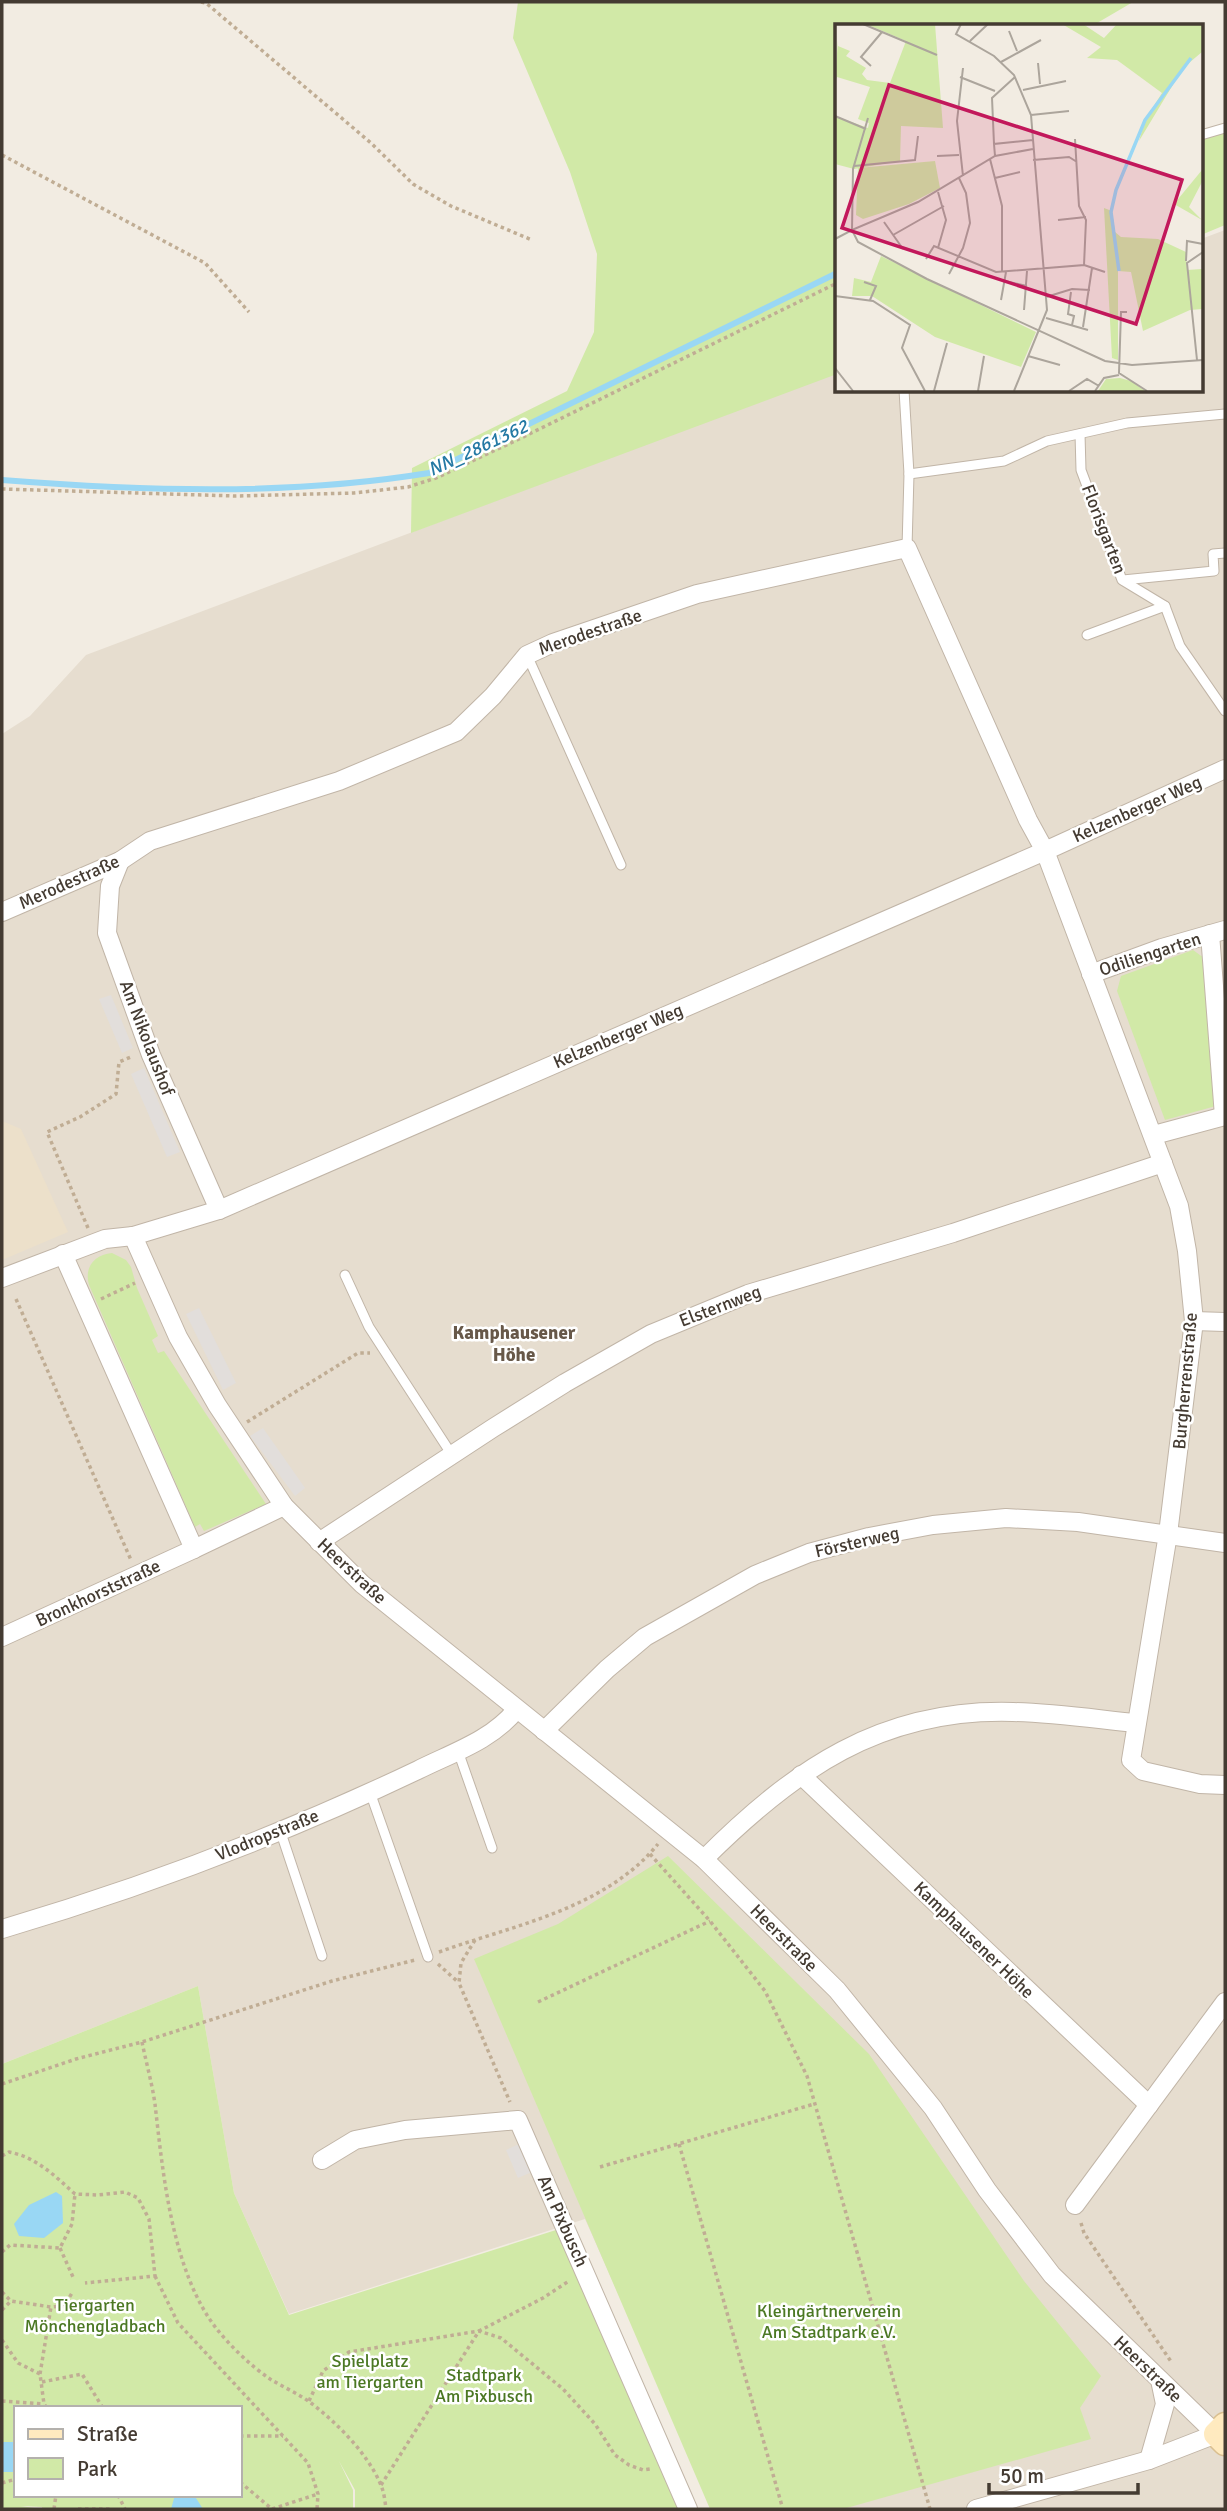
<svg xmlns="http://www.w3.org/2000/svg" width="1227" height="2511" font-family="Signika,sans-serif">
  <rect width="100%" height="100%" fill="#f2ece2"/>
  <polygon fill="#e6ddcf" points="1225,230 1225,2509 714,2509 585,2219 289,2314 234,2193 198,1986 2,2064 2,734 30,716 86,655 837,372 837,390 1201,390 1201,239"/>
  <polygon fill="#ece0ca" points="2,1121 21,1129 68,1232 2,1260"/>
  <g fill="#d1e9a7" fill-rule="evenodd">
    <polygon points="518,2 1133,2 1092,26 837,26 837,163 834,165 837,176 837,374 411,533 412,468 567,391 594,332 597,254 570,172 513,38"/>
    <polygon points="1225,129 1225,225 1201,235 1201,136"/>
    <polygon points="1193,950 1204,958 1216,1106 1165,1120 1117,991 1121,976"/>
    <path d="M112,1253l14,7 5,7 6,21 21,48 -6,4 6,13 6,-2 102,153 -62,27 -4,-7 -5,3 -106,-242c-5,-18 5,-30 23,-32z"/>
    <polygon points="668,1856 869,2054 1024,2281 1101,2376 1080,2408 1091,2439 843,2509 710,2509 474,1959 558,1924"/>
    <path d="M198,1986l36,207 55,122 267,-85 122,279h-323v-19l-16,-29 14,29v19h-311v-2l-21,-1 20,3h-39v-445zM16,2408h224v87h-224z"/>
  </g>
  <g fill="#e2dedb">
    <polygon points="111,995 133,1048 122,1053 99,999"/>
    <polygon points="144,1068 180,1152 167,1157 131,1074"/>
    <polygon points="199,1308 236,1383 223,1390 186,1314"/>
    <polygon points="263,1428 305,1488 295,1496 250,1436"/>
    <polygon points="519,2144 532,2172 518,2178 506,2150"/>
  </g>
  <g fill="#99d7f4">
    <polygon points="56,2192 62,2196 63,2223 44,2238 19,2236 14,2224 29,2205"/>
    <rect x="2" y="2442" width="14" height="30"/>
    <polygon points="175,2495 194,2495 203,2509 171,2509"/>
  </g>
  <g fill="none" stroke-linecap="round" stroke-linejoin="round">
    <path stroke="#99d7f4" stroke-width="6" d="M2,480c142,11 286,16 427,-7l408,-200"/>
    <g stroke="#c1b5a7" stroke-width="11">
      <g id="lane">
        <polyline points="1201,135 1225,128"/>
        <polyline points="904,390 909,474 907,548"/>
        <polyline points="1080,434 1081,470 1122,580 1165,606 1180,646 1225,711"/>
        <polyline points="909,474 1004,461 1047,441 1127,423 1225,414"/>
        <polyline points="1123,580 1214,571 1213,554 1225,553"/>
        <polyline points="1087,635 1165,606"/>
        <polyline points="527,655 621,865"/>
        <polyline points="345,1275 369,1327 452,1455"/>
        <polyline points="458,1751 492,1848"/>
        <polyline points="370,1792 428,1957"/>
        <polyline points="280,1830 322,1956"/>
      </g>
    </g>
    <g stroke="#c1b5a7" stroke-width="20">
      <g id="street">
        <polyline points="120,861 110,886 107,933 151,1055 219,1210"/>
        <polyline points="2,912 120,861 150,841 339,781 456,732 493,696 527,655 553,643 697,594 907,548 1028,820 1045,851 1179,1206 1187,1251 1194,1321 1168,1534 1131,1760 1143,1771 1200,1784 1225,1785"/>
        <polyline points="1210,934 1224,1116"/>
        <polyline points="1091,974 1162,948 1225,930"/>
        <polyline points="1154,1135 1225,1116"/>
        <polyline points="133,1236 178,1337 217,1405 284,1506 362,1584 704,1859 837,1990 933,2108 987,2190 1052,2275 1216,2434 1149,2460 976,2509"/>
        <polyline points="63,1254 194,1549 284,1506"/>
        <polyline points="2,1278 105,1239 133,1236 219,1210 1045,851 1225,769"/>
        <polyline points="1194,1321 1225,1322"/>
        <polyline points="319,1542 493,1428 565,1383 651,1334 748,1294 953,1233 1163,1163"/>
        <polyline points="2,1637 194,1549"/>
        <polyline points="544,1731 607,1669 645,1637 755,1575 809,1553 869,1537 933,1525 1006,1518 1078,1522 1225,1543"/>
        <polyline points="801,1775 1149,2105"/>
        <path d="M704,1859c89,-89 177,-151 309,-147 41,1 82,7 122,11"/>
        <path d="M2,1929c142,-42 282,-95 416,-159 34,-17 74,-30 98,-60"/>
        <polyline points="322,2160 355,2140 405,2130 518,2120 688,2509"/>
        <polyline points="1075,2205 1225,2002"/>
        <polyline points="1149,2460 1165,2404 1160,2380"/>
      </g>
    </g>
    <g stroke="#d9bf90" stroke-width="27">
      <polyline id="secondary" points="1225,2425 1216,2434 1225,2443"/>
    </g>
    <g stroke="#c0ad94" stroke-width="3.5" stroke-dasharray="3.5 3.5" stroke-linecap="butt">
      <polyline points="201,2 206,3 371,143 413,184 451,206 532,240"/>
      <polyline points="2,155 205,263 249,312"/>
      <polyline points="2,489 236,496 354,493 408,487 436,478 519,439 837,283"/>
      <polyline points="88,1228 47,1132 80,1117 116,1094 119,1062 133,1056"/>
      <polyline points="16,1299 131,1560"/>
      <polyline points="101,1299 135,1283"/>
      <polyline points="247,1422 358,1353 370,1353"/>
      <polyline points="650,1854 710,1921 765,1991 807,2076 930,2509"/>
      <polyline points="475,1940 461,1963 459,1983 510,2102"/>
      <path d="M439,1952c75,-27 166,-43 219,-108"/>
      <polyline points="438,1964 458,1982"/>
      <polyline points="538,2002 710,1921"/>
      <path d="M142,2042c4,20 10,41 13,62 8,70 17,167 61,224 14,18 35,38 54,51 13,8 29,15 41,24 26,20 56,50 69,80 4,8 5,18 6,26"/>
      <polyline points="2,2084 76,2059 142,2042 332,1981 415,1960"/>
      <polyline points="679,2144 782,2506"/>
      <path d="M2,2156l7,-4c27,5 46,24 66,42l23,1 27,-3 13,6 11,21 6,57 -70,7"/>
      <polyline points="600,2167 814,2104"/>
      <polyline points="1081,2223 1084,2233 1172,2363"/>
      <polyline points="60,2248 73,2277"/>
      <polyline points="2,2252 10,2245 60,2248 72,2224 75,2194"/>
      <polyline points="155,2276 178,2323 308,2463 318,2494 317,2509"/>
      <polyline points="2,2292 11,2301 51,2307 64,2306 72,2293"/>
      <polyline points="2,2310 10,2302"/>
      <polyline points="2,2340 18,2363 40,2374 44,2404 47,2408"/>
      <polyline points="40,2374 51,2307"/>
      <polyline points="42,2382 82,2374 103,2408"/>
      <polyline points="2,2401 44,2404"/>
      <polyline points="309,2401 323,2371 349,2352 479,2331 501,2338 563,2389 595,2424 615,2455 629,2465 643,2470 650,2469"/>
      <polyline points="240,2436 283,2436"/>
      <polyline points="240,2482 272,2509 318,2494"/>
      <polyline points="2,2483 16,2479"/>
      <polyline points="381,2485 479,2331 543,2298 569,2281"/>
      <polyline points="118,2495 125,2509"/>
      <polyline points="54,2509 56,2495"/>
      <polyline points="78,2509 111,2509"/>
    </g>
    <use href="#lane" stroke="#fff" stroke-width="9"/>
    <use href="#street" stroke="#fff" stroke-width="18"/>
    <use href="#secondary" stroke="#ffeabf" stroke-width="24"/>
  </g>
  <g text-anchor="middle" dominant-baseline="central" stroke-width="5" stroke-linejoin="round" paint-order="stroke">
    <g font-size="18" fill="#443b32" stroke="#fff">
      <text transform="translate(1104 529) rotate(69)">Florisgarten</text>
      <text transform="translate(590 632) rotate(-19)">Merodestraße</text>
      <text transform="translate(1137 809) rotate(-24)">Kelzenberger Weg</text>
      <text transform="translate(69 882) rotate(-24)">Merodestraße</text>
      <text transform="translate(1150 954) rotate(-18)">Odiliengarten</text>
      <text transform="translate(618 1036) rotate(-23)">Kelzenberger Weg</text>
      <text transform="translate(147 1038) rotate(69)">Am Nikolaushof</text>
      <text transform="translate(720 1306) rotate(-21)">Elsternweg</text>
      <text transform="translate(1185 1381) rotate(-85)">Burgherrenstraße</text>
      <text transform="translate(857 1542) rotate(-13)">Försterweg</text>
      <text transform="translate(352 1571) rotate(43)">Heerstraße</text>
      <text transform="translate(98 1593) rotate(-25)">Bronkhorststraße</text>
      <text transform="translate(267 1835) rotate(-22)">Vlodropstraße</text>
      <text transform="translate(784 1938) rotate(45)">Heerstraße</text>
      <text transform="translate(974 1940) rotate(44)">Kamphausener Höhe</text>
      <text transform="translate(563 2221) rotate(66)">Am Pixbusch</text>
      <text transform="translate(1148 2369) rotate(44)">Heerstraße</text>
    </g>
    <g font-size="18" fill="#4b7823" stroke="#fff">
      <text x="95" y="2305">Tiergarten<tspan x="95" dy="21">Mönchengladbach</tspan></text>
      <text x="829" y="2311">Kleingärtnerverein<tspan x="829" dy="21">Am Stadtpark e.V.</tspan></text>
      <text x="370" y="2361">Spielplatz<tspan x="370" dy="21">am Tiergarten</tspan></text>
      <text x="484" y="2375">Stadtpark<tspan x="484" dy="21">Am Pixbusch</tspan></text>
    </g>
    <g font-size="19" font-style="italic" fill="#2479a4" stroke="#fff">
      <text transform="translate(478 448) rotate(-25)">NN_2861362</text>
    </g>
    <g font-size="19" font-weight="bold" fill="#675849" stroke="#fff">
      <text x="514" y="1333">Kamphausener<tspan x="514" dy="22">Höhe</tspan></text>
    </g>
  </g>
  <g transform="translate(835 24)">
    <rect width="368" height="368" fill="#f2ece2"/>
    <path d="M31,0h69l8,104 -42,-2 -1,35 -46,8 -19,-5v-48l33,12 1,-5 -11,-4 12,-32 -33,-10 -2,4 3,-41v6l12,5 -4,5 20,12 -4,6 5,6 23,3 16,-42zM227,0h21l21,14 13,-14h85v28l-19,16 -44,73 6,-21 17,-27 -45,-33 -30,-2 14,-11zM100,137l5,27 -31,16 -46,15 -7,-4 2,-47zM367,146v12l-13,25 13,13 -28,-16zM269,184l8,3 3,21 6,5 37,2 28,13 1,18 15,-1v40l-12,1 -47,21 -12,-59 -13,-1v89l-6,-2zM46,232l155,76 -15,35 -86,-30 -63,-41h-20l2,-18 17,4zM285,354l11,3 14,10h-47l8,-12z" fill="#d1e9a7"/>
    <path fill="none" stroke="#99d7f4" stroke-width="3.5" d="M284,247l-8,-59 5,-22 29,-70 46,-62"/>
    <path fill="none" stroke="#aca59c" stroke-width="2" d="M28,0l74,31M126,0l-5,10 38,22 20,19 17,40 16,195 -33,81M174,7l8,20M135,17l18,-17M166,38l40,-22M203,39l2,21M36,42l-10,-9 21,-25M128,44l-6,53 6,55M125,53l35,14M188,66l43,-9M196,91l38,-4M0,92l31,13M33,94l-15,51 -1,61 66,-28 77,-46 38,-7M159,120l-2,-46 23,-21M102,132l22,-1M160,132l-1,-12 39,-4M155,135l12,47v66M198,136l36,-3 8,5M19,142l61,-6 3,-24M160,154l25,-6M223,196l28,-3M49,198l19,27M58,211l51,-29M0,215l17,-9 6,12 69,37 178,82 27,4 71,-5M103,224l8,-28 -8,-28M91,235l8,-13 62,26 88,-7 2,-45 -7,-14 -4,-67M351,237l1,-20 16,3M249,241l21,7M114,250l14,-26 7,-25 -4,-30 -7,-15M170,257l22,5M29,258l12,4 -6,14M236,268l-3,22 6,2 -2,9M0,272l38,5 37,24 -8,23 23,43M211,273l26,-8 18,1M166,276l5,-28M189,286l3,-39M292,288h-6l-2,61 28,18M211,294l42,12M248,303l9,-59M193,332l32,9M362,336l-10,-97 16,-11M0,344l18,23M99,367l13,-48M143,367l6,-35M234,367l18,-12 12,7M260,367l9,-13 15,-3"/>
    <path fill="#c2185b" fill-opacity="0.15" stroke="#c2185b" stroke-width="3.5" d="M54,61l293,95 -46,144 -294,-96z"/>
    <rect width="368" height="368" fill="none" stroke="#443b32" stroke-width="3.5"/>
  </g>
  <rect width="1227" height="2511" fill="none" stroke="#443b32" stroke-width="7"/>
  <rect x="14" y="2406" width="228" height="91" fill="#ffffff" stroke="#b4b1ad" stroke-width="2"/>
  <rect x="28" y="2429" width="35" height="10" fill="#ffeabf" stroke="#b4b1ad" stroke-width="2"/>
  <text x="77" y="2441" font-size="21" fill="#443b32">Straße</text>
  <rect x="28" y="2458" width="35" height="21" fill="#d1e9a7" stroke="#b4b1ad" stroke-width="2"/>
  <text x="77" y="2476" font-size="21" fill="#443b32">Park</text>
  <path d="M989 2483v10h149v-10" fill="none" stroke="#443b32" stroke-width="3.5"/>
  <text x="1000" y="2483" font-size="21" fill="#443b32" stroke="#ffffff" stroke-width="5" paint-order="stroke">50 m</text>
</svg>
